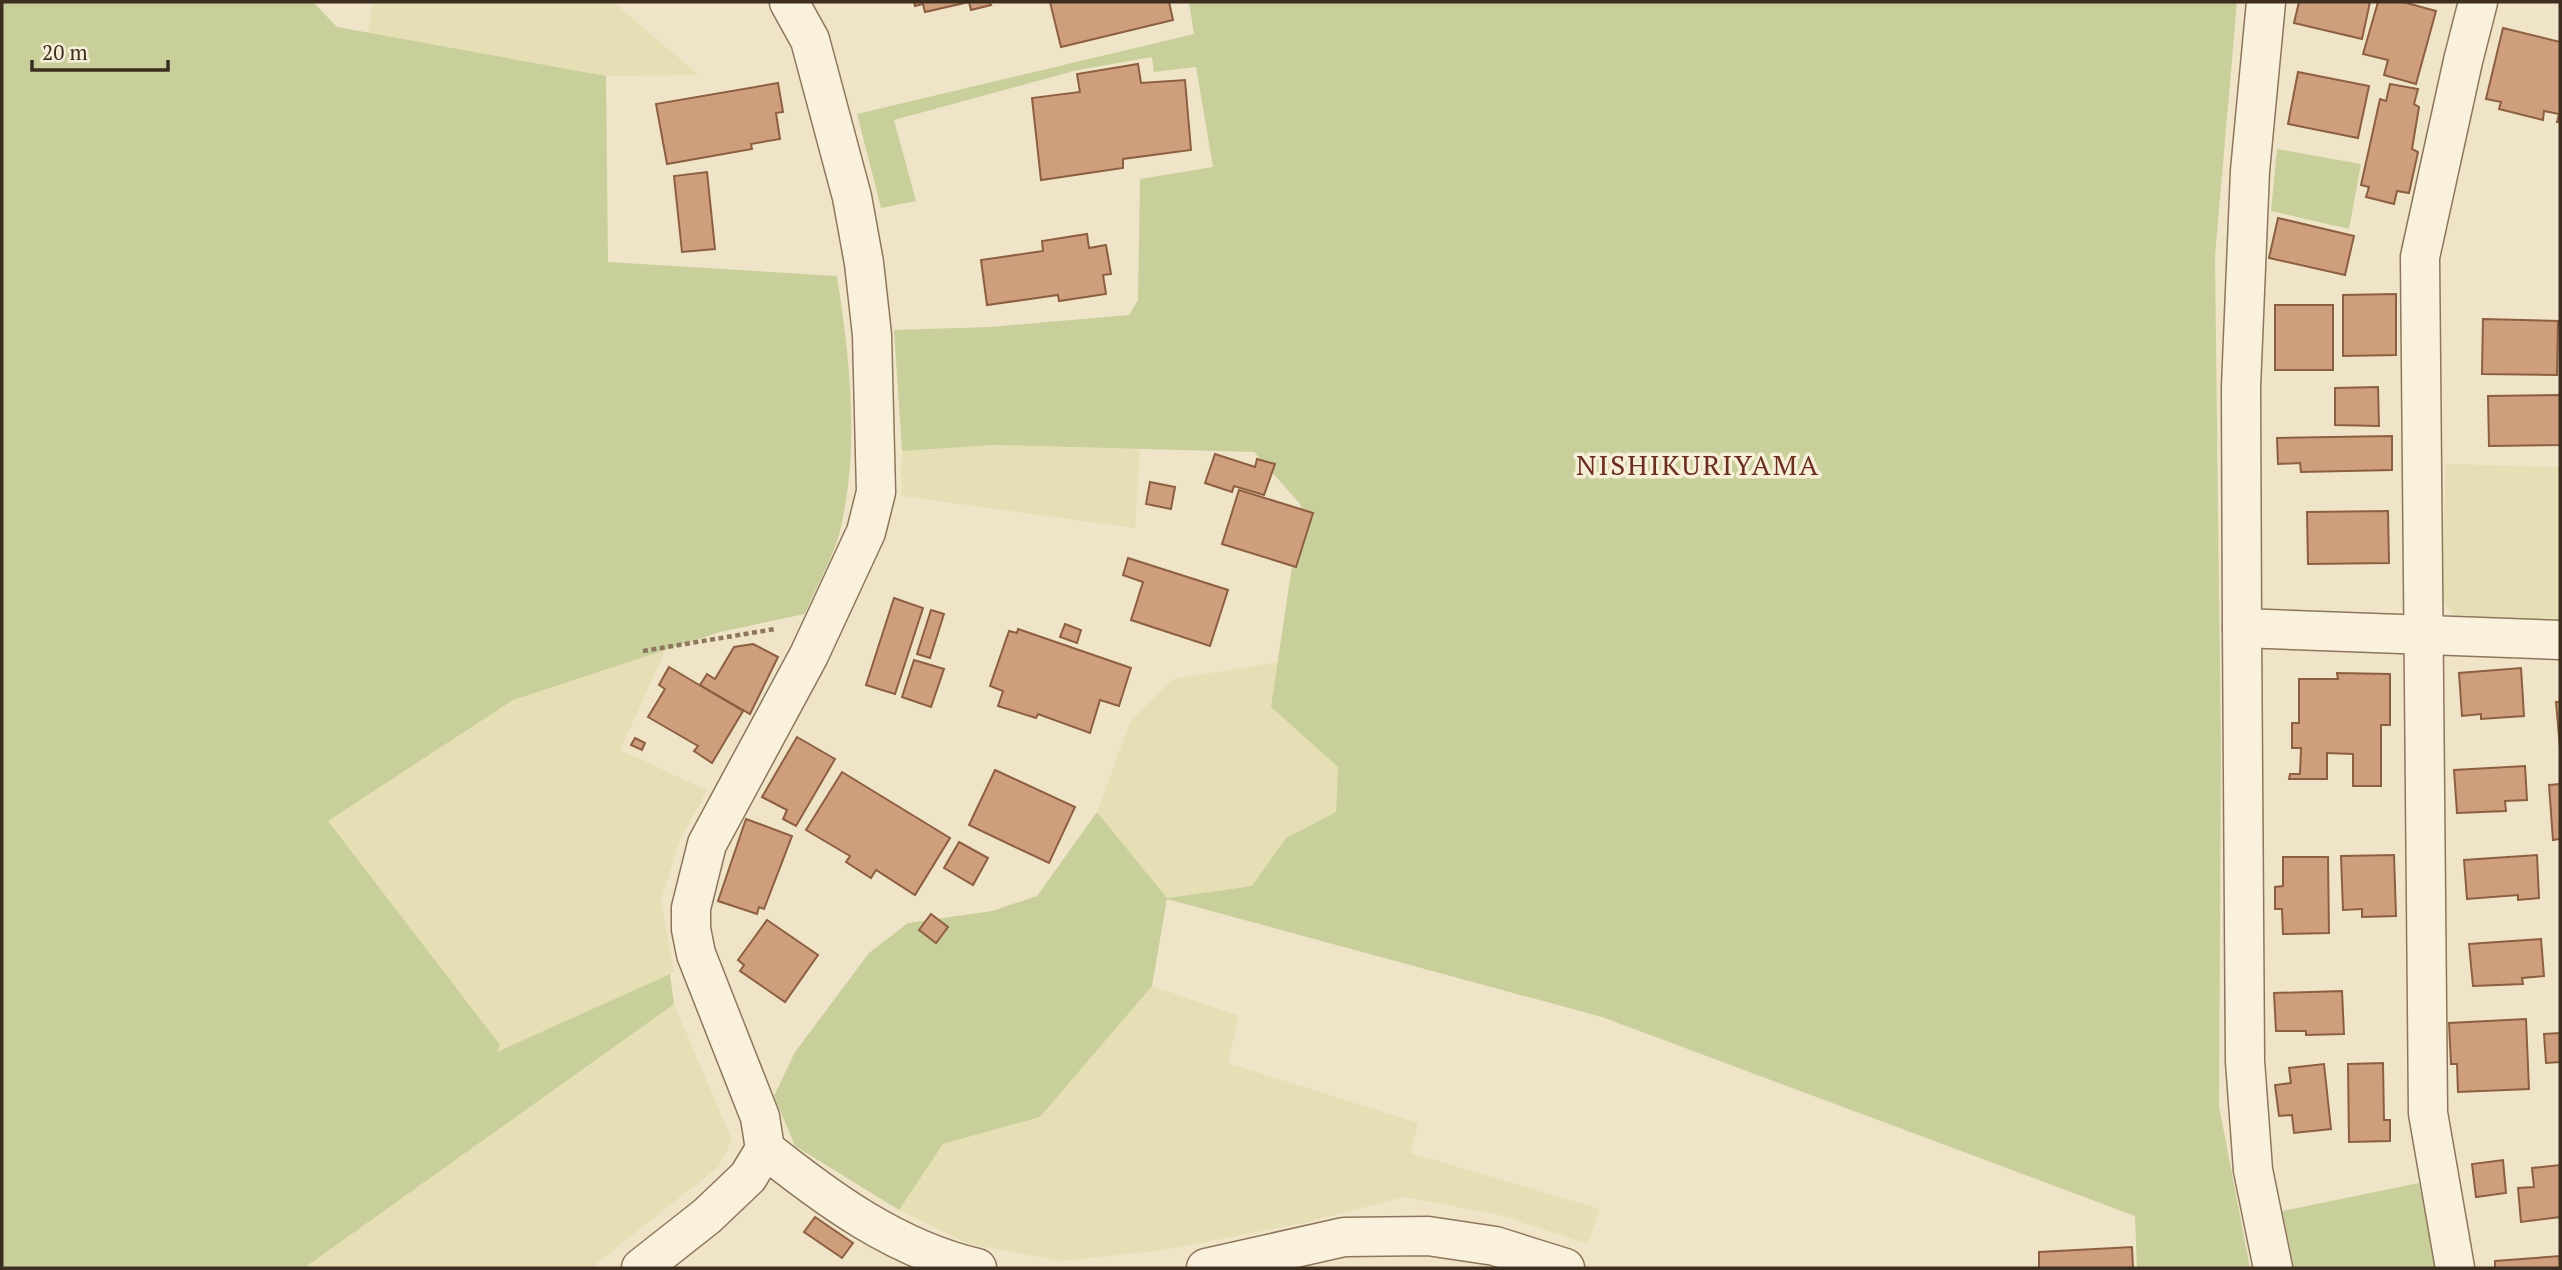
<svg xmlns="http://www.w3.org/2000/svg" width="2562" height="1270" font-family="'PT Serif',serif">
  <rect width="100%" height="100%" fill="#f0e4c8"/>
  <g fill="#e6deb5">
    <polygon points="373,2 613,2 699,75 606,76 368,33"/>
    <polygon points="993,445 1140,449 1135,528 901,496 902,451"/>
    <polygon points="2446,464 2560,467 2560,620 2458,620 2441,600"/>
    <polygon points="666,649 620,750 707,790 680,840 661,900 674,972 496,1053 328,821 513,700"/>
    <polygon points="1278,662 1271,707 1338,767 1336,812 1286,838 1252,886 1167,898 1097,812 1130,722 1173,679"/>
    <polygon points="1152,986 1239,1016 1228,1063 1418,1123 1411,1153 1600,1209 1588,1244 1496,1214 1404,1197 1307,1222 1165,1250 1060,1261 966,1243 899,1210 943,1144 1040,1117"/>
    <polygon points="674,1004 732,1140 719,1166 591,1268 304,1268"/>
  </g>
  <g fill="#c9cf9b">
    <path d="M2,2h311l24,25 269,49 2,186 229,14c13,83 23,171 3,255 -6,25 -25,58 -35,83l-85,18 -207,68 -185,121 172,224 -3,7 173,-78 4,30 -370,264h-302z"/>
    <polygon points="1189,2 2237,2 2215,256 2221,755 2219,1106 2250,1268 2137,1268 2135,1216 1602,1017 1167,899 1152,986 1040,1117 943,1144 899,1210 795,1146 774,1096 795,1052 869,953 908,923 992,911 1037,896 1097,812 1167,898 1252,886 1286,838 1336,812 1338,767 1271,707 1301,505 1254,452 993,445 902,451 894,330 990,327 1129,315 1138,300 1140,179 1213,167 1196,67 1154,72 1152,57 1078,70 894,120 916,201 881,208 857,114 1194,34"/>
    <polygon points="2277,149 2361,164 2349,229 2271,211"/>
    <polygon points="2419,1183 2437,1268 2294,1268 2282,1211"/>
  </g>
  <g fill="#cf9f7d" stroke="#8d5f41" stroke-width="2">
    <polygon points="914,2 989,2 991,5 971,10 969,2 925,12 923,4 915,6"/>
    <polygon points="1050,2 1169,2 1173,20 1061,47"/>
    <polygon points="2299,2 2370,2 2362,39 2294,23"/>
    <polygon points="2378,2 2403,2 2436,11 2416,84 2384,75 2388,60 2363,54"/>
    <polygon points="2503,28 2560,42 2560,122 2557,122 2559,114 2544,111 2543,120 2499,109 2501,102 2486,99"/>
    <polygon points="1138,64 1141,83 1185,80 1191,150 1123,159 1123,168 1041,180 1032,98 1080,92 1077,74"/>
    <polygon points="2298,72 2369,86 2358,138 2288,124"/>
    <polygon points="778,83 783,112 776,113 780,139 751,144 752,149 667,164 656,104"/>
    <polygon points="2390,84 2418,89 2414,104 2419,107 2412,149 2418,152 2409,193 2397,191 2394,204 2366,197 2369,187 2361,185 2380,99 2386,101"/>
    <polygon points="707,172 715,249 682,252 674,176"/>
    <polygon points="2278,218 2354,236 2345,275 2269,258"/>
    <polygon points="1087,234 1089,248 1106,245 1111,274 1103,275 1106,294 1059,301 1058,295 987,305 981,260 1043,251 1042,241"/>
    <polygon points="2396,294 2396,355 2343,356 2343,295"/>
    <rect x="2275" y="305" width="58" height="65"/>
    <polygon points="2483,319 2558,321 2557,375 2482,374"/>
    <polygon points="2378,387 2379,426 2335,425 2335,388"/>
    <polygon points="2560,395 2560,445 2489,446 2488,396"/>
    <polygon points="2392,436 2392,470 2301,472 2300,463 2278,464 2277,438"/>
    <polygon points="1215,454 1255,467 1257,459 1275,464 1264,495 1234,486 1232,492 1205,483"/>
    <polygon points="1150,482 1175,487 1171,509 1146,504"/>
    <polygon points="1239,490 1313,513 1296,567 1222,544"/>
    <polygon points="2388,511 2389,563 2308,564 2307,512"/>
    <polygon points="1128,558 1228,590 1210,646 1131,620 1143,582 1123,575"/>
    <polygon points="894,598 923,608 895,694 866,685"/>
    <polygon points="931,610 944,614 930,658 917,654"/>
    <polygon points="1065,624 1081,630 1077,643 1060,637"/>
    <polygon points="1018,629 1131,668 1119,706 1100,700 1090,733 1038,714 1036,718 998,706 1003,691 990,686 1009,631 1017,633"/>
    <polygon points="753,644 778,657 750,714 700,685 707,674 715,679 734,647"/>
    <polygon points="914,660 944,669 931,707 902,697"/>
    <polygon points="669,667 743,711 712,763 694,751 698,746 648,717 665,689 659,685"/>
    <polygon points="2521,668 2524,716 2481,719 2481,714 2462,716 2459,673"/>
    <polygon points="2337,673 2390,674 2390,725 2381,725 2381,786 2353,786 2353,754 2327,753 2327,779 2289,779 2290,774 2300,774 2301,748 2292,748 2292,723 2299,723 2299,679 2338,679"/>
    <polygon points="2556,702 2560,702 2560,748"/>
    <polygon points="797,737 835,759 796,826 783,819 787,810 762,797"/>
    <polygon points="635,738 645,743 642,750 631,745"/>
    <polygon points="2525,766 2527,800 2505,801 2506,811 2457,813 2454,770"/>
    <polygon points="995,770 1075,807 1049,863 969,825"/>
    <polygon points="842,772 950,838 915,895 876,870 871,878 846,862 850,856 806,830"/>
    <polygon points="2560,784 2560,839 2553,840 2549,785"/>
    <polygon points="746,819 792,836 764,909 759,907 757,914 718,901"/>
    <polygon points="959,842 988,858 973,885 944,868"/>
    <polygon points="2394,855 2396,916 2362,917 2362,909 2343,910 2341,856"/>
    <polygon points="2537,855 2539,898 2518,900 2518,895 2467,899 2464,860"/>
    <polygon points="2283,857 2328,857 2329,933 2283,934 2282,909 2275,909 2275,887 2283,886"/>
    <polygon points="931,914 948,927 936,943 919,930"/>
    <polygon points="767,920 818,955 785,1002 740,971 744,965 738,960"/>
    <polygon points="2541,939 2544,976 2522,978 2523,984 2473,986 2469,944"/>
    <polygon points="2342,991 2344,1034 2306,1035 2306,1031 2276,1031 2274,993"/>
    <polygon points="2526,1019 2529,1089 2458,1092 2457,1064 2451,1064 2449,1023"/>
    <polygon points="2560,1033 2560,1062 2546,1063 2544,1034"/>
    <polygon points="2383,1063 2384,1120 2390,1120 2390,1141 2349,1142 2348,1064"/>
    <polygon points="2324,1064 2331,1129 2294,1133 2292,1115 2279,1116 2275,1085 2291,1083 2289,1068"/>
    <polygon points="2503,1160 2506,1193 2476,1197 2472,1164"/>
    <polygon points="2560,1165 2560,1217 2521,1222 2518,1188 2534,1187 2532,1168"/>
    <polygon points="815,1217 853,1243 842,1258 804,1232"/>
    <polygon points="2132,1247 2133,1268 2039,1268 2039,1252"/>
    <polygon points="2560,1256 2560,1268 2495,1268 2495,1261"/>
  </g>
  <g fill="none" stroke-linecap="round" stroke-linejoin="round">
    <g stroke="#8d765c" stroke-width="41">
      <g id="minor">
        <polyline points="2266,2 2250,171 2241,387 2242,628 2245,1061 2253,1170 2273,1268"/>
        <polyline points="2242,628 2560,640"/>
        <path d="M765,1149c64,51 131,100 212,119"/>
        <polyline points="641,1268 707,1216 748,1177 765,1149 760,1117 696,954 691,929 691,908 707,844 809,655 866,532 876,492 872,335 864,263 852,197 810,40 789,2"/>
        <polyline points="1206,1268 1344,1237 1428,1236 1495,1246 1565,1268"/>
        <polyline points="2455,1268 2428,1113 2420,257 2463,61 2478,2"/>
      </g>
    </g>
    <polyline stroke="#8d765c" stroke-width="4.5" stroke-dasharray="5 3.5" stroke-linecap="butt" points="643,651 775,629"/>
    <use href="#minor" stroke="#faf1dc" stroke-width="38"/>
  </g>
  <g text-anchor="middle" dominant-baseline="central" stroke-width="7" stroke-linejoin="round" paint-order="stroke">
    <g font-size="28" letter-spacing="2" fill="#6b2e1e" stroke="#f7eed8">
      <text x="1698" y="464">NISHIKURIYAMA</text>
    </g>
  </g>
  <rect width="2562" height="1270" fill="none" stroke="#3d2e20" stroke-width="7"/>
  <path d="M32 60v10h136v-10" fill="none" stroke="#3d2e20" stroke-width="3.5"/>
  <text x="42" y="60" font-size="21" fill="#3d2e20" stroke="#f7eed8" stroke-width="5" paint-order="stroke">20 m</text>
</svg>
